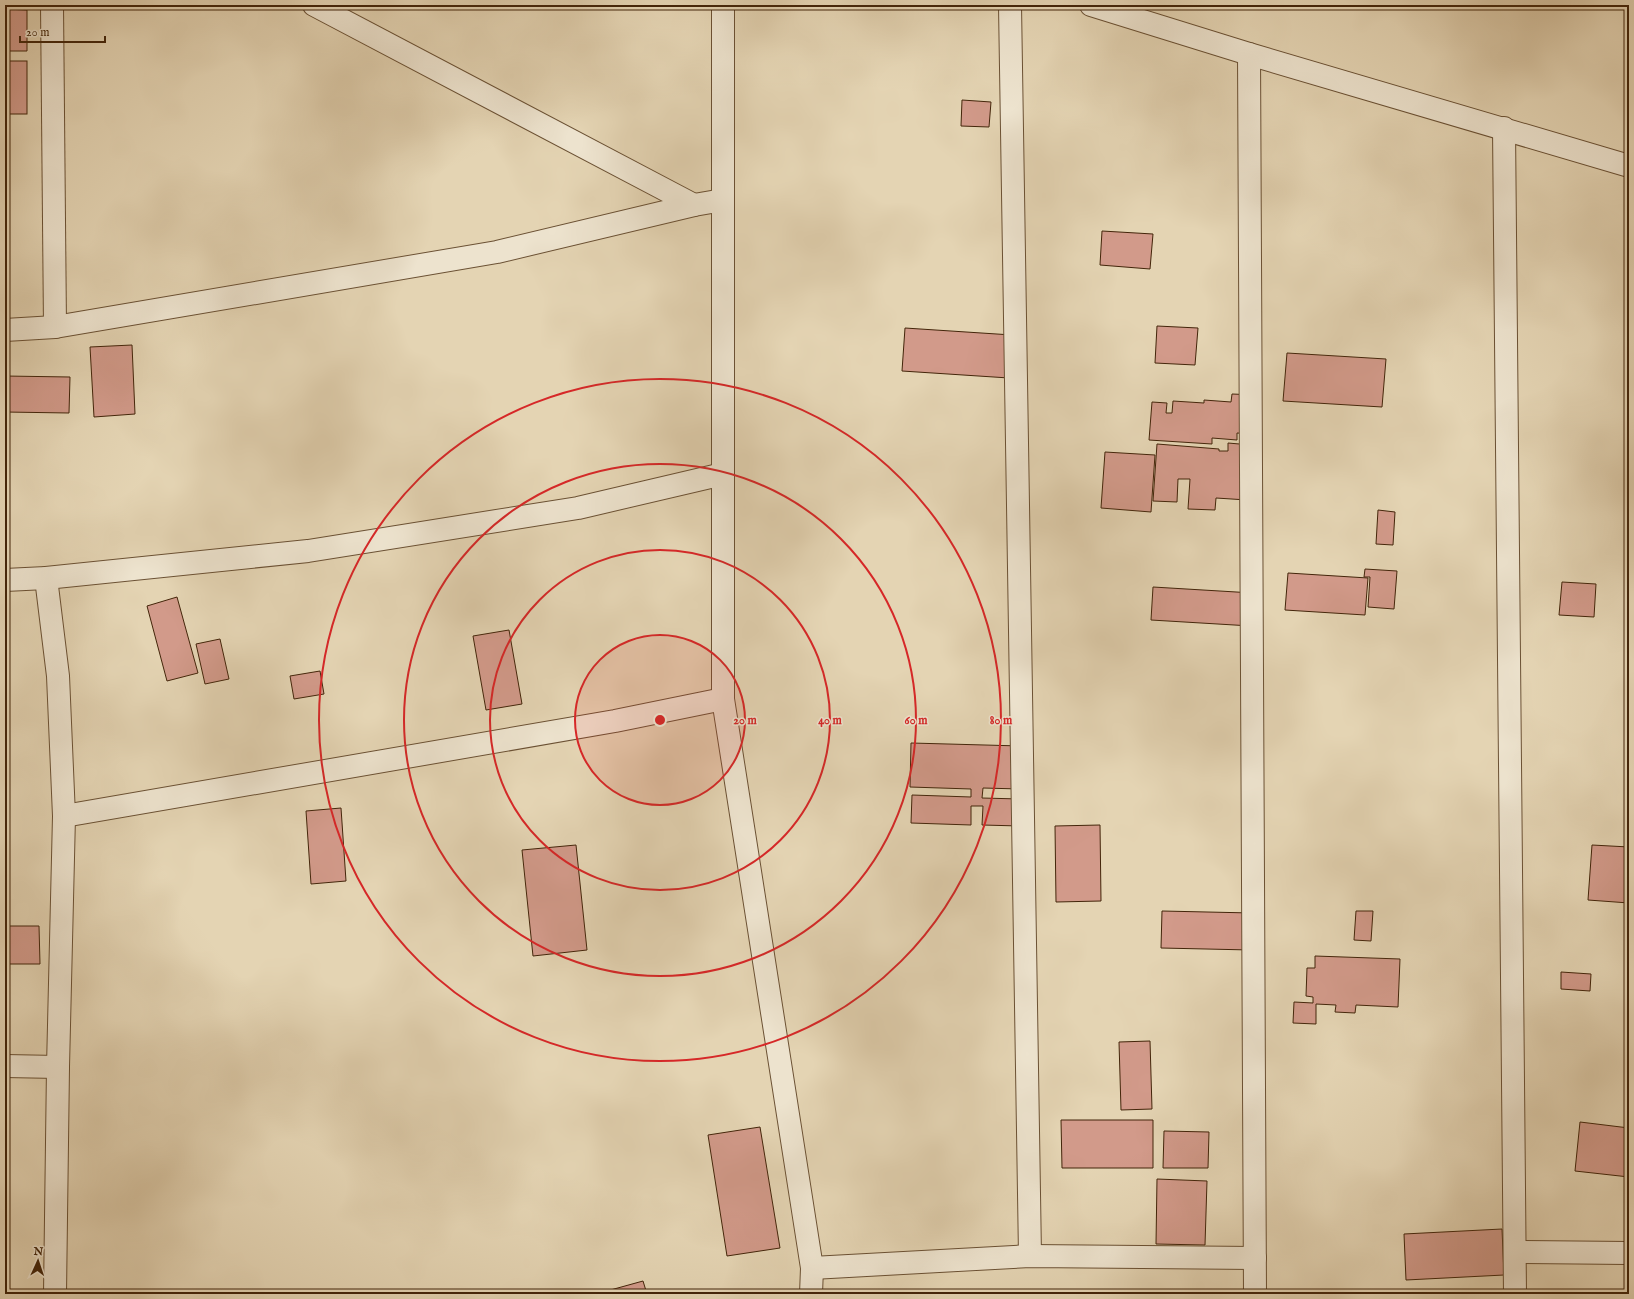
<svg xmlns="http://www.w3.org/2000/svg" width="1634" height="1299" font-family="'IM FELL English',serif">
  <rect width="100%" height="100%" fill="#e4d4b3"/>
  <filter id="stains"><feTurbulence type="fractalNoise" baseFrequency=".005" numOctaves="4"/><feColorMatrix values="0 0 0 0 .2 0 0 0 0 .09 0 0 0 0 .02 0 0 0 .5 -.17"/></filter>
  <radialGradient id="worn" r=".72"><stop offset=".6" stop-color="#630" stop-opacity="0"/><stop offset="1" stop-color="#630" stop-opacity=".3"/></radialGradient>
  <g fill="#d29a8a" stroke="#43250a">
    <polygon points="5,9 27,10 27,51 5,51"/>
    <rect x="5" y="61" width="22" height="53"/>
    <polygon points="962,100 991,102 989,127 961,126"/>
    <polygon points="1102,231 1153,234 1150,269 1100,265"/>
    <polygon points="1157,326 1198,328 1195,365 1155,363"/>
    <polygon points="905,328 1012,335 1009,378 902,371"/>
    <polygon points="132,345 135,414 94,417 90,347"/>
    <polygon points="1287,353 1386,359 1382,407 1283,401"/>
    <polygon points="5,376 70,377 69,413 5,412"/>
    <polygon points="1232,394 1256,395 1253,434 1237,433 1237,440 1212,438 1212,444 1149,440 1152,402 1167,403 1166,413 1172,413 1173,401 1204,403 1204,400 1231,402"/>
    <polygon points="1228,443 1251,445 1247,500 1216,498 1215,510 1188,509 1190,479 1178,479 1177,502 1153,501 1157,444 1219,449 1219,451 1228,451"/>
    <polygon points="1105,452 1155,455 1151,512 1101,508"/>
    <polygon points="1378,510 1395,512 1393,545 1376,544"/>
    <polygon points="1365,569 1397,571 1394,609 1368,607 1370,577 1364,577"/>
    <polygon points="1288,573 1368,578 1365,615 1285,610"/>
    <polygon points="1562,582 1596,584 1594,617 1559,615"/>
    <polygon points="1153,587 1253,593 1251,626 1151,620"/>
    <polygon points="177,597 198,673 167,681 147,606"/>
    <polygon points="509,630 522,704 486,710 473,636"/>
    <polygon points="220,639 229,679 205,684 196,644"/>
    <polygon points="320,671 324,694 294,699 290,676"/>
    <polygon points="911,743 1021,746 1020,789 983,788 982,798 1020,799 1020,826 982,825 983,806 971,806 971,825 911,823 912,795 971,797 971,789 910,787"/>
    <polygon points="341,808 346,881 311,884 306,811"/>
    <polygon points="1100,825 1101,901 1056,902 1055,826"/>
    <polygon points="576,845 587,950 533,956 522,850"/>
    <polygon points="1592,845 1629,847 1629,903 1588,900"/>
    <polygon points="1162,911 1252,913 1251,950 1161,948"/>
    <polygon points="1356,911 1373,911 1371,941 1354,940"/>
    <polygon points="5,926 39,926 40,964 5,964"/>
    <polygon points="1315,956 1400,959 1398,1007 1356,1005 1355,1013 1335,1012 1336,1005 1316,1004 1316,1024 1293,1023 1294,1002 1313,1003 1313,997 1306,996 1307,968 1315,968"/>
    <polygon points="1561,972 1591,974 1590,991 1561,989"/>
    <polygon points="1150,1041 1152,1109 1121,1110 1119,1042"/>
    <polygon points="1061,1120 1153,1120 1153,1168 1062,1168"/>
    <polygon points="1580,1122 1629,1128 1629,1177 1575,1171"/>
    <polygon points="760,1127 780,1248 727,1256 708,1135"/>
    <polygon points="1164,1131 1209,1132 1208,1168 1163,1168"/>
    <polygon points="1157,1179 1207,1181 1205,1245 1156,1244"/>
    <polygon points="1502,1229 1504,1275 1406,1280 1404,1234"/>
    <polygon points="643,1281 647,1294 596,1294"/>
  </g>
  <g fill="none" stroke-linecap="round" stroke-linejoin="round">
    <g stroke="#6b5134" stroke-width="24">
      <g id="street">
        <polyline points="52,5 55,327"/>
        <polyline points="314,5 694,205"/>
        <polyline points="723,5 723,699 812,1268 811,1294"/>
        <polyline points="1010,5 1030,1256"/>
        <polyline points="1091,5 1249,54 1629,166"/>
        <polyline points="1249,54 1255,1294"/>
        <polyline points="1504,128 1515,1294"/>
        <polyline points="5,330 55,327 497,252 694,205 723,200"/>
        <polyline points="46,578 58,676 64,816 58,1067 55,1294"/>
        <polyline points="5,580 46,578 308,551 578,508 723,474"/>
        <polyline points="64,816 615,721 723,699"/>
        <polyline points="5,1066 58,1067"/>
        <polyline points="1515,1252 1629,1253"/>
        <polyline points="812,1268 1030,1256 1255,1258"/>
      </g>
    </g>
    <use href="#street" stroke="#ede3ce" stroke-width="22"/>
  </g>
  <circle cx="660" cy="720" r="85" fill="#d62828" fill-opacity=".12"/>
  <g fill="none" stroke="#d62828" stroke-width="2">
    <circle cx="660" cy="720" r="85"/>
    <circle cx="660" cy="720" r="170"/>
    <circle cx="660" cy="720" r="256"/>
    <circle cx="660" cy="720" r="341"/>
  </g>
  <circle cx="660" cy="720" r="6" fill="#d62828" stroke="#ede3ce" stroke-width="2"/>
  <g font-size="12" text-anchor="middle" font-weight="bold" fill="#d62828" stroke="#ede3ce" stroke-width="3" stroke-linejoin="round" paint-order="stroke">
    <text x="745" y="724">20 m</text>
    <text x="830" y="724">40 m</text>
    <text x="916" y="724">60 m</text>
    <text x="1001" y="724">80 m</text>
  </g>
  <rect width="1634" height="1299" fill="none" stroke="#e4d4b3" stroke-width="20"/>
  <rect x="6" y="6" width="1622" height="1287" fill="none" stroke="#43250a" stroke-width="2"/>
  <rect x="10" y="10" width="1614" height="1279" fill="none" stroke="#43250a"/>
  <g transform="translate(38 1261) rotate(3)" stroke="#ede3ce" stroke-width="3" paint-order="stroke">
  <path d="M0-3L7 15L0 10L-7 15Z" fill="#43250a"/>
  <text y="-6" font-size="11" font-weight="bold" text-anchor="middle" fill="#43250a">N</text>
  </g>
  <path d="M20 36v6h85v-6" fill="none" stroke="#43250a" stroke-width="2"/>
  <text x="26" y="36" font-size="12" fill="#43250a" stroke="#ede3ce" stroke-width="3" paint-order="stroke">20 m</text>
  <rect width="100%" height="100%" filter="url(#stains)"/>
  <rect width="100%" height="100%" fill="url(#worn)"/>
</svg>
